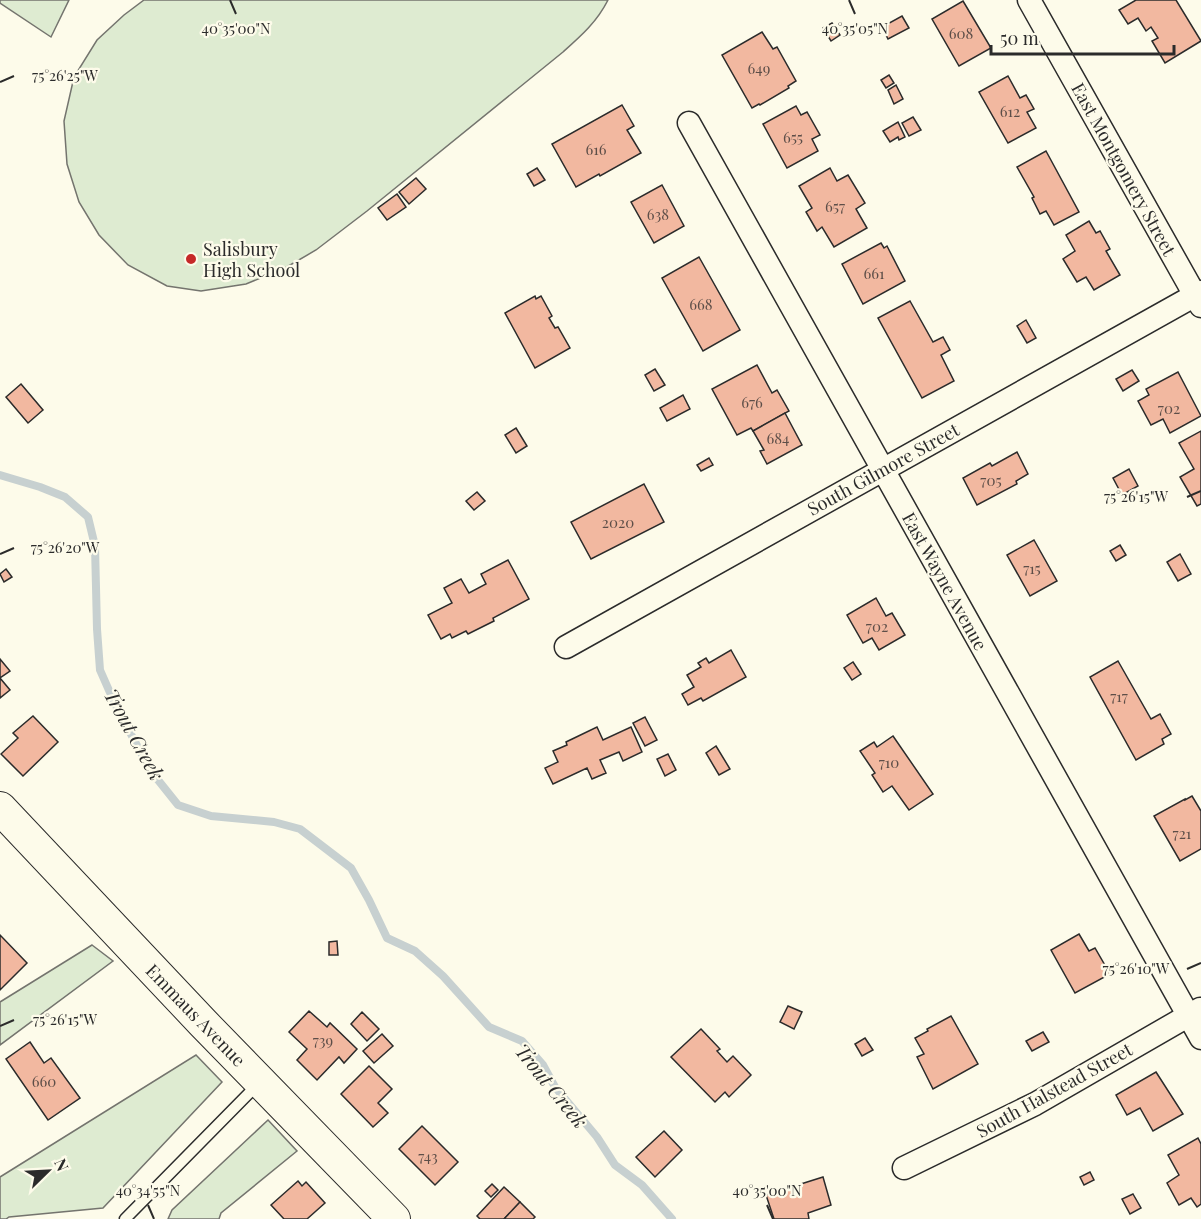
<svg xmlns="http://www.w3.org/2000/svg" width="1201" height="1219" font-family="'Playfair Display',serif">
  <rect width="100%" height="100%" fill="#fdfbea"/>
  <g fill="#deebd1" stroke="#74746e" stroke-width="1.5">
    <polygon points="0,0 69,0 51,37 0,3"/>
    <path d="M144,0h464c-11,22 -27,36 -45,52l-196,159 -51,39 -31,18 -39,16 -45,7 -34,-5 -39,-21 -29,-30 -20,-33 -12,-38 -3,-43 10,-44 23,-37 27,-25z"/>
    <polygon points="92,945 113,961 0,1045 0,1002"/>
    <polygon points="196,1055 222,1082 103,1208 9,1217 6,1219 0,1219 0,1177"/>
    <polygon points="268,1120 297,1151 221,1213 219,1219 168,1219 172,1210"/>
  </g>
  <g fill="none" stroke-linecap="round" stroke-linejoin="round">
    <polyline stroke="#c7d0d0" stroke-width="8" points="0,475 40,487 65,497 88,517 95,546 97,629 100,670 115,704 150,770 178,805 211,816 274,822 300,829 351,868 369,900 387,938 415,951 443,976 489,1027 522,1041 543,1065 555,1087 597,1137 615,1165 642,1185 672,1219"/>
  </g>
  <g fill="#f2b8a0" stroke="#2b2b2b" stroke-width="1.5">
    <polygon points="1136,0 1176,0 1201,41 1165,63 1152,41 1158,38 1151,27 1146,31 1138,18 1128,24 1119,10"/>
    <polygon points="963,1 991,48 959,66 932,19"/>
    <polygon points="902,16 909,28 888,39 882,27"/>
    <polygon points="832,23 840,35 831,41 823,28"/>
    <polygon points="762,32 773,49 777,47 796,81 788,86 789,88 760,105 759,104 752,108 722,55"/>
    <polygon points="889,75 894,83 886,88 881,80"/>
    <polygon points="1008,76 1020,98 1026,95 1034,109 1027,112 1036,128 1008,143 979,92"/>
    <polygon points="896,85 903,99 894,104 888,90"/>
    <polygon points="622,105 634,126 627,130 641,153 600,176 599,174 576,187 552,144"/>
    <polygon points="796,106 801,115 807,112 820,135 812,139 818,151 787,168 763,124"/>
    <polygon points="913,117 921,130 909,136 902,123"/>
    <polygon points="898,122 905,137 899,140 898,137 890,142 883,131"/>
    <polygon points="1046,151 1079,212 1054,225 1046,211 1040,214 1032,198 1034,197 1017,167"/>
    <polygon points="537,168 545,180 534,186 527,174"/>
    <polygon points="830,168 837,181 848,175 865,203 856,209 867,228 834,247 822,227 817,231 806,212 812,208 799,186"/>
    <polygon points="416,178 426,189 409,204 399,192"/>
    <polygon points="662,185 684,226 654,243 631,202"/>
    <polygon points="397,194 406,207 387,220 378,208"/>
    <polygon points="1089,221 1096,233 1100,231 1110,249 1106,251 1120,275 1094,290 1086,277 1077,282 1063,259 1075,251 1066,235"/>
    <polygon points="881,243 884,248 887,246 905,281 863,304 842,264"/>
    <polygon points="699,257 740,330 703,351 662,278"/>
    <polygon points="535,296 536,299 541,296 552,316 549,318 555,328 558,327 570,348 535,368 505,313"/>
    <polygon points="910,301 933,342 943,337 950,350 941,355 954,381 922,398 878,318"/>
    <polygon points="1026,320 1036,338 1027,343 1017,326"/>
    <polygon points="757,365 772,393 777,390 789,411 753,431 751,428 737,435 712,389"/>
    <polygon points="655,369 665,385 654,391 645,375"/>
    <polygon points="1132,370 1139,381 1123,391 1116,379"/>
    <polygon points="1178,372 1201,416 1170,433 1163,419 1151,425 1138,401 1149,395 1146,389"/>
    <polygon points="21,384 43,410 28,423 6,397"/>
    <polygon points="683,395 690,409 667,421 660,408"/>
    <polygon points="785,413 802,445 767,464 760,451 764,450 753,431"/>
    <polygon points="516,428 527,446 516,453 505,435"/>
    <polygon points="1201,431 1201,504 1197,506 1180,477 1194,469 1179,443"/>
    <polygon points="1017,452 1028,474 1016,481 1017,484 977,505 963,478 990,463 992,466"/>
    <polygon points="709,458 713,465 701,471 697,465"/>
    <polygon points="1129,469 1138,486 1122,495 1113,478"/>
    <polygon points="644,484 664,522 591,559 571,522"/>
    <polygon points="477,492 485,501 474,510 466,501"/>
    <polygon points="1034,540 1057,581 1030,596 1007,555"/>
    <polygon points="1120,545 1126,555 1116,561 1110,551"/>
    <polygon points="1180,554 1191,574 1178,581 1167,562"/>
    <polygon points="508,560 529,599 493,618 494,621 468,634 466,631 452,638 450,634 441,639 428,615 452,603 444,588 461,579 469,593 486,584 481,574"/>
    <polygon points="6,569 12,577 4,582 0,574"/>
    <polygon points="876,598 886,616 892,613 905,635 879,650 872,638 863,643 847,615"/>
    <polygon points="731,650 746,677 703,701 701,698 688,705 682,694 694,687 687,675 701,667 698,663 706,658 709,663"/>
    <polygon points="0,659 10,671 0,678 10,690 0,698"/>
    <polygon points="1118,661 1151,719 1160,714 1171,734 1162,739 1164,744 1136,760 1090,677"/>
    <polygon points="853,662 861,674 852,680 844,668"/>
    <polygon points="33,716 58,742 23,776 1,754 18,738 13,733"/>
    <polygon points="645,717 657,740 645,746 633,723"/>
    <polygon points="597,727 603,740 631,727 642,752 623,761 619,752 600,760 606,773 592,779 587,768 553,784 545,768 558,762 553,751 567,745 566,742"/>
    <polygon points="893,736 933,794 909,810 892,786 883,792 872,775 875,773 860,751 874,742 877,747"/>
    <polygon points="716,746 730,769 719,775 706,753"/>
    <polygon points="668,754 676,770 665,776 657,759"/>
    <polygon points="1192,796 1201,811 1201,849 1180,861 1154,816 1185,799 1185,800"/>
    <polygon points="1079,934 1089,951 1095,948 1110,974 1075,993 1051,950"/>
    <polygon points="0,935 27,963 0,990"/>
    <polygon points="337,941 338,955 329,955 329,942"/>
    <polygon points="788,1006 802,1012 794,1029 780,1022"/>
    <polygon points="309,1011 327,1027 330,1023 357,1049 344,1063 339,1057 317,1080 297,1060 307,1049 289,1032"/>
    <polygon points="362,1012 379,1029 367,1041 351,1024"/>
    <polygon points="951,1016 978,1064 933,1089 917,1057 924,1054 915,1038 928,1031 927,1029"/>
    <polygon points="701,1029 720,1049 717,1051 727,1062 733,1056 751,1075 729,1097 725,1092 715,1102 671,1057"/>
    <polygon points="1043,1032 1049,1042 1032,1051 1026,1041"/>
    <polygon points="382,1034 393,1046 374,1063 363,1051"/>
    <polygon points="865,1038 873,1050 862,1056 855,1044"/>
    <polygon points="30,1042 44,1063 51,1058 80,1098 48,1120 6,1059"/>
    <polygon points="369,1066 392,1089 378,1103 388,1113 373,1127 341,1094"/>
    <polygon points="1156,1072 1183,1114 1153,1131 1140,1108 1127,1115 1116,1095"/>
    <polygon points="422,1126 458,1162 435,1185 399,1149"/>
    <polygon points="664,1131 682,1150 655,1177 636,1157"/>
    <polygon points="1198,1138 1201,1144 1201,1204 1197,1207 1191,1198 1179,1205 1167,1183 1179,1175 1168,1155"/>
    <polygon points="1090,1172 1094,1180 1084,1185 1080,1177"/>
    <polygon points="823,1177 831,1205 808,1213 809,1219 774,1219 766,1195"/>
    <polygon points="298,1181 302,1186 306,1182 325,1203 307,1219 284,1219 271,1205"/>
    <polygon points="492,1184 498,1190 491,1197 485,1191"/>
    <polygon points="504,1187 520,1202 504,1219 480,1219 477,1216"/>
    <polygon points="1133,1194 1141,1208 1130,1214 1122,1199"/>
    <polygon points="520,1202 535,1217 533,1219 504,1219"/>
  </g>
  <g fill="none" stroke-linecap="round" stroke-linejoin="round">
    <g stroke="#2b2b2b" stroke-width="13">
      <polyline id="service" points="125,1219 258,1084"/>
    </g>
    <g stroke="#2b2b2b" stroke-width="25">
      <g id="minor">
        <polyline points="1029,0 1201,306"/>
        <polyline points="689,123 1201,1038"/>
        <polyline points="566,647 1201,292"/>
        <polyline points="904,1168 1035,1104 1200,1009"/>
      </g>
    </g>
    <g stroke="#2b2b2b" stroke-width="34">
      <polyline id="secondary" points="0,808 203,1023 394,1219"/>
    </g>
    <use href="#service" stroke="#fdfbea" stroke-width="10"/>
    <use href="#minor" stroke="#fdfbea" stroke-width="22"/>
    <use href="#secondary" stroke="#fdfbea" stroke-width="32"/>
  </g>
  <path fill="none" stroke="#2b2b2b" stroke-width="2" d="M230,0l6,14M849,0l6,14M0,82l14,-6M1187,497l14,-6M0,554l14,-6M1187,969l14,-6M0,1026l14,-6M148,1205l6,14M767,1205l6,14"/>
  <circle fill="#c62828" stroke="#fdfbea" stroke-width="2" cx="191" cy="259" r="6"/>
  <g text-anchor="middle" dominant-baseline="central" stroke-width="4.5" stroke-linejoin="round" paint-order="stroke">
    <g font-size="15" fill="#5d4e48">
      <text x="961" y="33">608</text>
      <text x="759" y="68">649</text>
      <text x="1010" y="111">612</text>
      <text x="793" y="137">655</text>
      <text x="596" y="149">616</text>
      <text x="835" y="206">657</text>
      <text x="658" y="214">638</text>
      <text x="874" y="273">661</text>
      <text x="701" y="304">668</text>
      <text x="752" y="402">676</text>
      <text x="1169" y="408">702</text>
      <text x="778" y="438">684</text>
      <text x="991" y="480">705</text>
      <text x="618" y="522">2020</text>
      <text x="1032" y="568">715</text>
      <text x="877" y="626">702</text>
      <text x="1119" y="696">717</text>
      <text x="889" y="762">710</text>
      <text x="1182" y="833">721</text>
      <text x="323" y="1040">739</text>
      <text x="44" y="1081">660</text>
      <text x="428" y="1156">743</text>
    </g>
    <g font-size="18" fill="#2b2b2b" stroke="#fdfbea">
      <text transform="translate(1124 169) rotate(61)">East Montgomery Street</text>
      <text transform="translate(883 469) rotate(-29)">South Gilmore Street</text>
      <text transform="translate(945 581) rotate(61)">East Wayne Avenue</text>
      <text transform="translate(196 1015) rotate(46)">Emmaus Avenue</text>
      <text transform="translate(1054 1090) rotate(-29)">South Halstead Street</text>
    </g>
    <g font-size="18" fill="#2b2b2b" stroke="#fdfbea" text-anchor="start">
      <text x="203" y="249">Salisbury<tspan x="203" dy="21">High School</tspan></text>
    </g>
    <g font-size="20" font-style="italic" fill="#2b2b2b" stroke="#fdfbea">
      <text transform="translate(135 734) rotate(61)">Trout Creek</text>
      <text transform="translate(552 1085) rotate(51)">Trout Creek</text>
    </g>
  </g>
  <g font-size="15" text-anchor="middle" fill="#2b2b2b" stroke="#fdfbea" stroke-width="4.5" stroke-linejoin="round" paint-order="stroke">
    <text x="855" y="34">40°35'05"N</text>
    <text x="236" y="34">40°35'00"N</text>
    <text x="65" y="81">75°26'25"W</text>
    <text x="1136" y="502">75°26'15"W</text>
    <text x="65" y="553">75°26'20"W</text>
    <text x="1136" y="974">75°26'10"W</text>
    <text x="65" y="1025">75°26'15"W</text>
    <text x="148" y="1196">40°34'55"N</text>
    <text x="767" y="1196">40°35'00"N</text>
  </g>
  <g transform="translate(48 1171) rotate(66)" stroke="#fdfbea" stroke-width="4.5" paint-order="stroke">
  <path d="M0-4.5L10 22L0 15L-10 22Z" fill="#2b2b2b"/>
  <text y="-9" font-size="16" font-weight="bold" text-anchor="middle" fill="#2b2b2b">N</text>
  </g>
  <path d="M991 45v9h183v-9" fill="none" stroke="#2b2b2b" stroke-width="3"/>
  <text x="1000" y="45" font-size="18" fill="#2b2b2b" stroke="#fdfbea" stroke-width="4.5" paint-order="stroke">50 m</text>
</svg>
